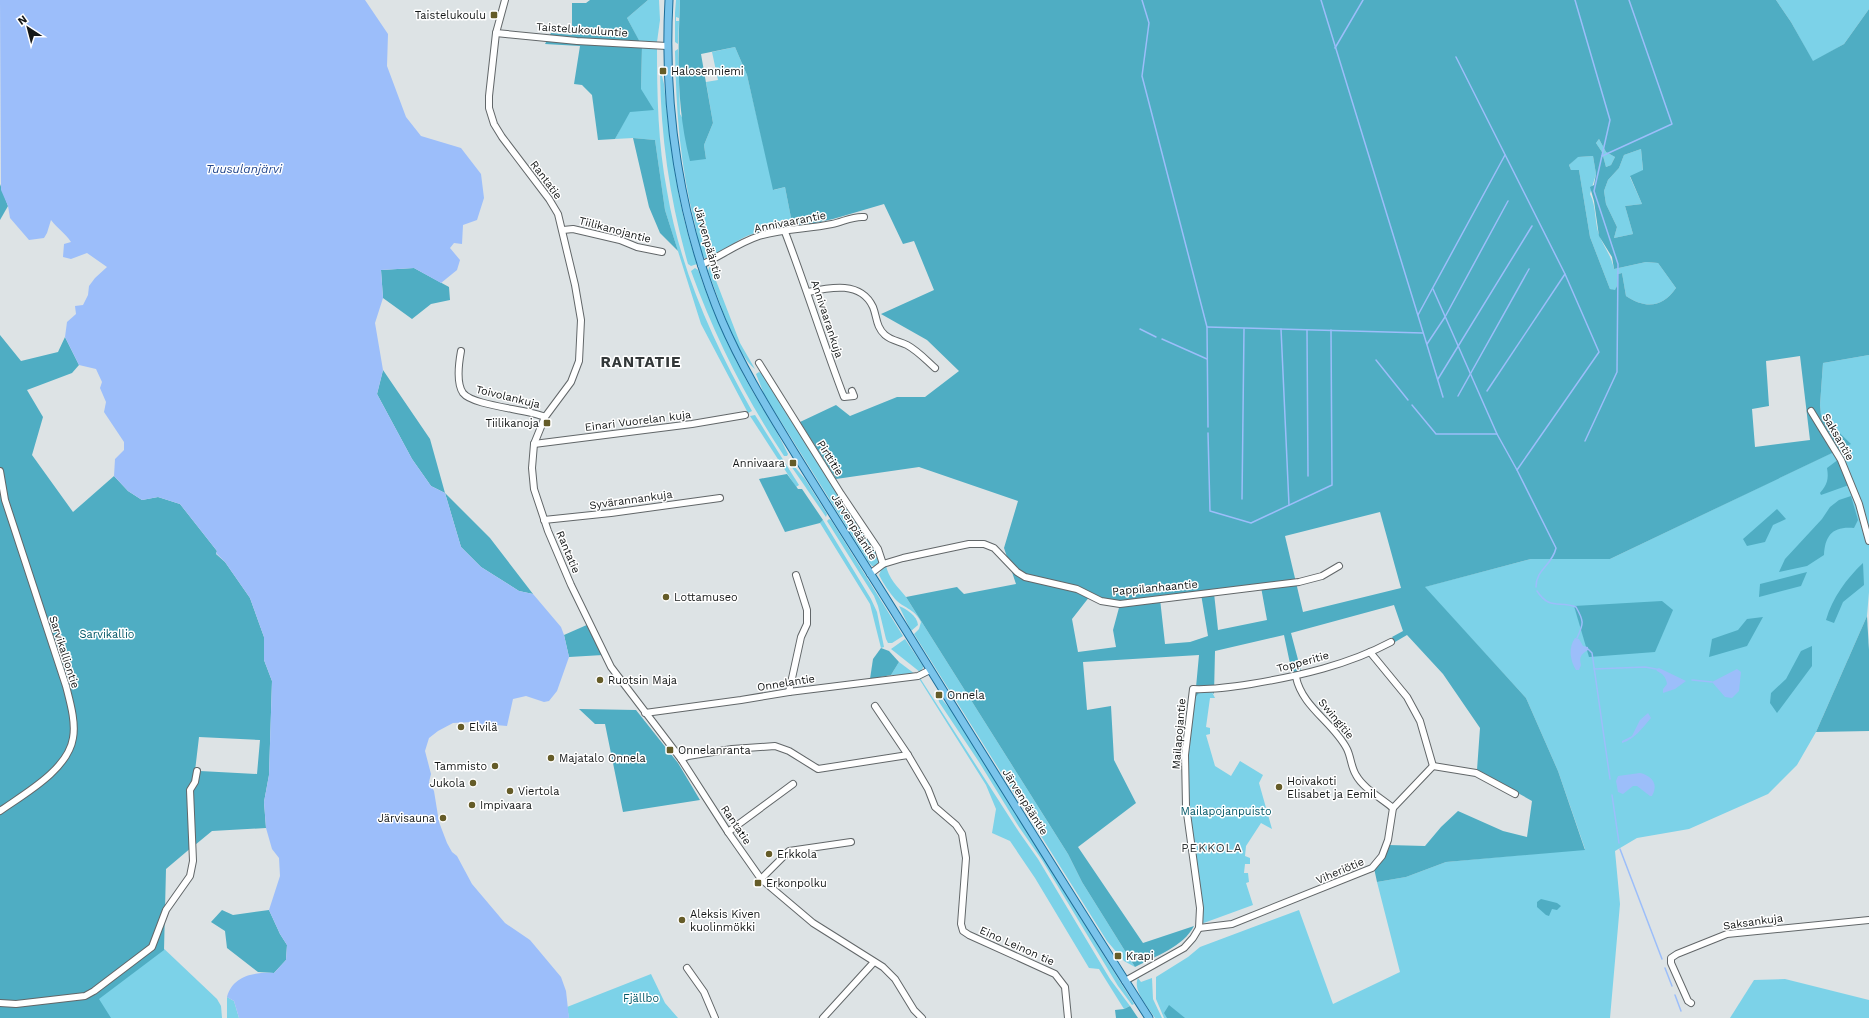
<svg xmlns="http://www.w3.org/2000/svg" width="1869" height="1018" font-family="'Work Sans',sans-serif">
  <rect width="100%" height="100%" fill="#dde3e5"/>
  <g fill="#7cd2e8">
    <polygon points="648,0 659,0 660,20 657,42 639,41 627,18"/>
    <polygon points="676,0 680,0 679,18 676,17 676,21 679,21 678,44 675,42 675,13"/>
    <polygon points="1776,0 1869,0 1869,9 1844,44 1813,62 1791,22"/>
    <path d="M642,46l15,2c0,47 1,96 10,143 13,78 46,151 85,220l-4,2 -47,-89 -36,-114 -10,-70 -22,-2 -18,1 26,-50z"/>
    <path d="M735,47l12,28 27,115 11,-3 8,41c-18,2 -37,2 -52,11 -12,7 -22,17 -36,20 -6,-9 -8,-24 -10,-35 -15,-57 -19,-114 -20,-173l3,-2 2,65 26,45 -2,-14 9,-22 -7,-41 12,-2 -6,-28z"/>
    <path d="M661,72l3,12c6,61 13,122 33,180l-6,2 -3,-2c-18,-64 -27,-124 -28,-191z"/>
    <polygon points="1599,139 1606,152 1615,157 1611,165 1606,167 1602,152 1596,143"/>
    <polygon points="1641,149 1643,171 1630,177 1642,204 1625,206 1633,234 1614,238 1617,227 1606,204 1604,191 1608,180 1619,168 1624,155"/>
    <path d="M1593,156l3,18 -6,20c7,13 4,30 10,43 5,12 11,18 14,32l32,-7 12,1 18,25c-14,20 -30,21 -50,8l-4,-23 -4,1 -1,12 -2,5 -5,-2 -20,-52 -11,-67h-8l-2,-5 8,-8z"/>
    <path d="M710,265l30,78 15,26c-19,-14 -38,-75 -47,-98z"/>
    <path d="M695,268l3,2c13,36 27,71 45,104 14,27 32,52 45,80l-1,2h-3c-39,-59 -69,-119 -93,-185z"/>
    <polygon points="1869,355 1869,592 1867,616 1816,732 1797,765 1768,794 1689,829 1637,838 1615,851 1620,904 1610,1018 1164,1018 1156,999 1156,977 1188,957 1200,947 1299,910 1333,1004 1400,972 1377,882 1406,877 1446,862 1585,849 1558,771 1526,698 1424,587 1531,559 1610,559 1850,444 1821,415 1820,405 1823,363"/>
    <polygon points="759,372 763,374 878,554 881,562 878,566 872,566 868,561 775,412 764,394 756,374"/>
    <polygon points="755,415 799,485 796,487 750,416"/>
    <polygon points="791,466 794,466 805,479 827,514 826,517"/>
    <polygon points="829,519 831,520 903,636 892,643 888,643 886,639 878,606 874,596 827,521"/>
    <polygon points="823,520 871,599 877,612 884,647 881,648 870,604 820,523"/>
    <path d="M886,565c2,13 12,22 20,32l162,257 14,28 53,85 -11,-6 -17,-20 -193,-307 5,-5 2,-7c-7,-14 -18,-14 -26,-23 -6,-7 -12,-16 -16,-24l3,-7z"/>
    <path d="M899,606c7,3 18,9 19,19l-7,6z"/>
    <polygon points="905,639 923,666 923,668 920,672 891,649"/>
    <polygon points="899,662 915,674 891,675"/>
    <polygon points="918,677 920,678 1019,832 1038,859 1110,979 1130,1006 1124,1009 1099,969 1089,968 1035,878 1010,841 992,833 996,809 986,785"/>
    <polygon points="1212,692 1215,698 1210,698 1206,727 1210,728 1210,734 1206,735 1215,766 1231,776 1240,761 1263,775 1259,783 1272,829 1261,823 1246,846 1245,856 1250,858 1250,864 1245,864 1244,873 1248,873 1249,882 1246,883 1253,905 1201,924 1187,793 1187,755 1195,698 1199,693"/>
    <polygon points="938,696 939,696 951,710 1134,1004 1132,1005 1118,986 1042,860 1019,827 979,762 939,702"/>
    <polygon points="0,873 159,944 217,999 221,1006 222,1018 0,1018"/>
    <polygon points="651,974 665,1003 678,1018 569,1018 567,1007"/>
    <path d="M1138,978l3,4 11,-4 1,21 9,19h-7c-6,-10 -23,-28 -17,-40z"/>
    <polygon points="1785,979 1869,1000 1869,1018 1730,1018 1754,980"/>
    <polygon points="227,997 234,1001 239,1018 227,1018"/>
  </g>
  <g fill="#4fadc3" fill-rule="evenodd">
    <polygon points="590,0 648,0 627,18 642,46 641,89 654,110 630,112 615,139 598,140 592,95 582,85 574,84 580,46 545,44 551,33 572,35 572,3 586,3"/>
    <path d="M680,0h1096l15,22 22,39 31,-17 25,-35v346l-46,8 -3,42 1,10 30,29 -241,115h-79l-106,28 101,111 32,73 27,79 -139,12 -40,15 -29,5 -3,-14 14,-23 37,1 16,-19 17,-16 45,20 24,6 5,-36 -55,-31 3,-42 -37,-54 -36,-39 -12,7 -3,-5 11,-6 -9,-26 -103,28 10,38 -9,2 -8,-38 -69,16 -1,43 -2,-2 -13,1 -4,5 4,-43 -116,7 4,48 24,-4 3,54 22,43 -58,44 65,96 51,-17c-11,21 -38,30 -59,41l-53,-85 -14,-28 -162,-257 51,-10 7,7 52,-10 -12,-36 14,-47 -99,-34 -83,12 -36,-57 36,-17 14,11 47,-19h28l34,-26 -32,-31 -46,-26 53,-24 -20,-49 -11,3 -19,-40 -51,15 -40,9 -8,-41 -12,3 -26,-115 -12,-28 -34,7 12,69 -9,22 2,14 -16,2c-14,-55 -12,-104 -10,-161zM1599,139l7,13 9,5 -4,8 -5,2 -4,-15 -6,-9zM1641,149l2,21 -13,6 12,28 -17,2 8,28 -19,4 3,-11 -11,-23 -2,-13 4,-11 11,-12 5,-13zM1593,156l3,18 -2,11 -4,2 4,14 5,35 13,21 2,12 32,-7 12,1 18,25c-14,20 -30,21 -50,8l-4,-23 -4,1 -1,12 -2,4 -5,-1 -20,-52 -11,-67h-8l-2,-5 9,-8zM1800,356l10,84 -55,7 -3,-38 17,-3 -3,-45zM1380,512l21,76 -98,24 -18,-76zM1261,587l6,33 -49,10 -4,-37zM1201,594l7,42 -18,6 -25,2 -5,-45zM1090,596l30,8 -7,26 3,17 -38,5 -6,-33z"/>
    <polygon points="633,138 655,140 665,210 678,251 660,233 649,207"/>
    <polygon points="0,184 8,206 0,220"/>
    <polygon points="414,268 449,287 450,300 431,304 412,319 383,298 381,270"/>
    <polygon points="0,335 21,361 58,352 65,337 79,365 72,373 27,390 43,417 32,455 73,512 114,476 128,491 142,500 158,497 180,504 217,551 216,554 225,562 250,598 264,637 264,660 272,681 269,775 264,802 266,828 212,831 195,845 192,790 200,771 257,774 260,740 199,737 195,771 189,790 192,847 166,869 164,950 99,999 111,1018 0,1018"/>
    <polygon points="383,370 430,439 445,493 490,538 533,594 519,591 481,567 461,547 445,493 431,486 412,459 377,394"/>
    <path d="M1839,459l10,26 -28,10 -1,-2c7,-8 9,-14 7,-25z"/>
    <polygon points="787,474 798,489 802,489 823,520 820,523 785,532 759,479"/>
    <path d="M1851,496l7,24 -4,8c-21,-2 -29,7 -30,27l-17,11 -28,6 6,-13 37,-40 8,-12 9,-7z"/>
    <polygon points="1777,509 1786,519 1773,525 1765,542 1747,546 1743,539"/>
    <path d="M1863,563l1,22 -21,17 -9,21 -8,-3c6,-22 21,-42 37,-57z"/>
    <polygon points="1807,572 1801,586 1759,597 1760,584"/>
    <polygon points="1662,601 1673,610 1655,652 1589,657 1574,606"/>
    <polygon points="1867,616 1869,650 1869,731 1816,732"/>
    <polygon points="1763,617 1747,646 1709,657 1712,639 1738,630 1747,619"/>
    <polygon points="589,624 603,655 569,657 564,635"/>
    <polygon points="1812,646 1812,666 1777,713 1770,703 1771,693 1786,679 1801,651"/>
    <polygon points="881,648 889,651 899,662 891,675 870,679 873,659"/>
    <polygon points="579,709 636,710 678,763 700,800 623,812 605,724 595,724"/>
    <polygon points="1541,899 1557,903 1561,906 1557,910 1552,909 1549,916 1546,915 1537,907 1537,902"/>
    <polygon points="222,910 233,915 269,910 280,934 287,945 286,960 274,973 258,972 227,948 225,931 211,922"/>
    <polygon points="1169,1005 1185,1018 1167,1018 1164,1013"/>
    <polygon points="1130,1006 1138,1018 1116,1018 1115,1010 1124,1009"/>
  </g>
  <g fill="#9cbefa">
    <path d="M0,0h365l23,34 -1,32 19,51 15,19 40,12 20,26 3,24 -7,22 -14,5 -1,19 -8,-1 -4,5 10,12 -3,10 -16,13 -27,-15 -33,2 2,28 -8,25 8,47 -6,24 35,65 19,27 14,7 16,54 20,20 38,24 14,3 28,33 3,8 5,22 -12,34 -8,10 -5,1 -18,-6 -13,3 -6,27 -11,-1 -16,1 -6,-4 -21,1 -15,8 -9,7 -4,13 6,23 -2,8 5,9 5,31 8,21 5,9 5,4 15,28 33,39 25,17 31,37 5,14 3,27h-330l-5,-17 -7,-4c6,-22 28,-25 47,-24l12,-13 1,-15 -7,-11 -11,-24 11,-34 -1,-18 -7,-9 -6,-21 -2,-26 5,-27 3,-94 -8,-21v-23l-14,-39 -25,-36 -9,-9 1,-2 -37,-47 -22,-7 -16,3 -14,-9 -14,-15 1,-17 9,-9v-8l-20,-30 2,-10 -6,-14 2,-6 -6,-13 -17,-4 -14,-28 2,-15 9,-8 -1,-8 8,-1 5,-10 1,-9 6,-8 12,-11 -20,-14 -16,6 -8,-2 1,-13 7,-2c-6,-9 -13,-13 -20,-22l-4,13 -3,5 -15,2 -19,-22 -2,-12 -7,-16z"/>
    <path d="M1575,638l4,1 4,7 5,1v3c-7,4 -9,7 -7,15l-2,5h-3c-6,-10 -8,-22 -1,-32z"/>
    <path d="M1659,668l27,13 -11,8 -12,4v-4l4,-5c-1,-7 -4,-10 -10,-13l-1,-2z"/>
    <polygon points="1737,669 1741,672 1739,691 1732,698 1725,697 1712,682"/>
    <path d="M1648,713l3,5c-8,9 -16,21 -29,25v-2l10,-5 8,-16z"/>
    <path d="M1640,773c12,3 19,11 12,23h-2l-13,-10h-4l-10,8 -5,-2 -2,-11 2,-5z"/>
  </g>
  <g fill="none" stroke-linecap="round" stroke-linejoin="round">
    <g stroke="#9cbefa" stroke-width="1.5">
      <polyline points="1142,0 1149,23 1142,76 1207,327 1208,427"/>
      <polyline points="1321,0 1443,397"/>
      <polyline points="1575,0 1610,120 1594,191 1618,264 1617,372 1585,441"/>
      <polyline points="1335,48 1363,0"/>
      <polyline points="1456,57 1565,274 1599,352 1517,470"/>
      <polyline points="1602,156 1672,124 1629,0"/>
      <path d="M1433,289l64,145 20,36 39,78c-4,18 -20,21 -20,39"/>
      <polyline points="1418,315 1505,155"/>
      <polyline points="1207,327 1423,333"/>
      <polyline points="1140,329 1156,337"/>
      <polyline points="1281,329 1289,505"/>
      <polyline points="1307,330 1308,476"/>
      <polyline points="1162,339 1207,359"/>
      <polyline points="1427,344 1445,317 1508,201"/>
      <polyline points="1376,360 1408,400"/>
      <polyline points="1438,379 1532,226"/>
      <polyline points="1487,391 1565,274"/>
      <polyline points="1458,396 1529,269"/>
      <polyline points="1412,405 1436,434 1497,434"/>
      <polyline points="1208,433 1210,511 1251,523 1332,485 1331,330"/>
      <polyline points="1242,499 1244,329"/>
      <path d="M1537,591c13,20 23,9 39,16 8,14 8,16 1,31"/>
      <polyline points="1588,649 1592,653 1610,779"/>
      <polyline points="1594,669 1645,667 1656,669"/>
      <polyline points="1692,680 1712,682"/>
      <polyline points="1612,795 1619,843"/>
      <polyline points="1620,849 1662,959"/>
      <polyline points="1665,968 1672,986"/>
      <polyline points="1675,995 1681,1011"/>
    </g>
    <g stroke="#626769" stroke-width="8">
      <g id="minor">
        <polyline points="505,0 496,33 489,96 489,108 494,124 502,137 549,199 558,214 575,285 581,320 579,361 571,382 545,417 534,444 532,468 534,489 548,531 571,585 611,667 681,759 728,832 761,879 813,923 883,967 895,979 914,1010 922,1018"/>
        <polyline points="496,33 577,41 667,46"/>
        <polyline points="563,230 573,229 620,240 637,247 662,252"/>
        <path d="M785,232c21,55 38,110 59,165l10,-1 -2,-5"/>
        <path d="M701,265c20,-9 37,-22 58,-29 23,-7 49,-7 73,-12 11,-2 20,-8 32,-7"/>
        <path d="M808,292c23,-5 53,-11 65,15 4,10 3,20 12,28 7,6 14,6 22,10 11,6 19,15 28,23"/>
        <path d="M461,351c-2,11 -5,32 2,42 10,13 64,16 82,24"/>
        <polyline points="759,363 841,494 878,549 883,564"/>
        <polyline points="1811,411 1841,460 1859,504 1869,541"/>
        <polyline points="534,444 692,424 745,415"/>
        <path d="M0,471l5,29 61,186c4,16 10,36 7,52 -5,32 -49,56 -73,73"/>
        <polyline points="544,520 611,513 720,498"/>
        <polyline points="870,574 883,564 903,558 969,544 984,544 994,548 1017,572 1025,577 1077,589 1101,601 1120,604 1299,582 1322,576 1339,566"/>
        <polyline points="1370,652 1407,697 1420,721 1433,766"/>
        <path d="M1296,677c6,30 38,46 51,72 4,8 4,18 9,26 7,13 25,23 37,33"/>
        <polyline points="789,692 801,637 807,624 807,610 796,575"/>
        <polyline points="875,706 908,755 928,789 935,807 956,825 962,834 966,858 961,924 963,931 969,935 1055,974 1065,987 1068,1018"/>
        <polyline points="645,713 741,700 789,692 918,676 930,670"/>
        <polyline points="681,759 688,756 732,749 775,746 789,751 818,769 908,755"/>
        <polyline points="1433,766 1476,773 1515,794"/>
        <polyline points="728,832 793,784"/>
        <polyline points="761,879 789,851 851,842"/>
        <polyline points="1199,928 1232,924 1372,868 1382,856 1388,840 1393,808 1433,766"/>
        <polyline points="687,968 704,992 715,1018"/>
        <path d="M1125,981l59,-33 9,-10 6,-10 1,-20 -14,-102 -1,-51 8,-66c20,1 39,-2 58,-5 48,-8 97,-19 140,-42"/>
        <polyline points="0,1003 16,1004 85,996 94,991 152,947 166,910 190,876 193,861 190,790 195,782 197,771"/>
        <polyline points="1691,1003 1688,1001 1671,963 1671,958 1677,954 1727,934 1869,920"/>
        <polyline points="823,1018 874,962"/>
      </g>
    </g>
    <g stroke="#1d6e99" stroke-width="9">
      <path id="major" d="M669,0c-6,109 11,221 53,321 18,42 42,82 66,121 39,64 80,127 119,190 80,129 160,258 242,386"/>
    </g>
    <use href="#minor" stroke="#fff" stroke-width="6"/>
    <use href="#major" stroke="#7ac4eb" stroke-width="7"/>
  </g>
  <g fill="#655c28" stroke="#fff" stroke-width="1.5">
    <rect x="490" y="11" width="8" height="8" rx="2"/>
    <rect x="659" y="67" width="8" height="8" rx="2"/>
    <rect x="543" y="419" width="8" height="8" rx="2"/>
    <rect x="789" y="459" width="8" height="8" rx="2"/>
    <circle cx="666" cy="597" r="4"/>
    <circle cx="600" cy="680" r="4"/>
    <rect x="935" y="691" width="8" height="8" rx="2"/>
    <circle cx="461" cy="727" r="4"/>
    <rect x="666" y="746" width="8" height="8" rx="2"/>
    <circle cx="551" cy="758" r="4"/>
    <circle cx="495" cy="766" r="4"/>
    <circle cx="473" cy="783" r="4"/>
    <circle cx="1279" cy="787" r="4"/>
    <circle cx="510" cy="791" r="4"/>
    <circle cx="472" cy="805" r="4"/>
    <circle cx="443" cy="818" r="4"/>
    <circle cx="769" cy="854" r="4"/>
    <rect x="754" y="879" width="8" height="8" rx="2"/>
    <circle cx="682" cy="920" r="4"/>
    <rect x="1114" y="952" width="8" height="8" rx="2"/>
  </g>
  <g text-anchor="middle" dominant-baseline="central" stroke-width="3" stroke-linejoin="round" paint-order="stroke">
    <g font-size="11" fill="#151818" stroke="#fff" text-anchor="start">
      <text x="486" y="15" text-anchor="end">Taistelukoulu</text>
      <text x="671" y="71">Halosenniemi</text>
      <text x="539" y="423" text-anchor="end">Tiilikanoja</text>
      <text x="785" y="463" text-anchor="end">Annivaara</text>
      <text x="674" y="597">Lottamuseo</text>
      <text x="608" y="680">Ruotsin Maja</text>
      <text x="947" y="695">Onnela</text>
      <text x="469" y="727">Elvilä</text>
      <text x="678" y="750">Onnelanranta</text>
      <text x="559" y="758">Majatalo Onnela</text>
      <text x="487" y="766" text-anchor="end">Tammisto</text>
      <text x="1287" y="781">Hoivakoti<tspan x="1287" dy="13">Elisabet ja Eemil</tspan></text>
      <text x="465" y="783" text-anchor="end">Jukola</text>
      <text x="518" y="791">Viertola</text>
      <text x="480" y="805">Impivaara</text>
      <text x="435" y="818" text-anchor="end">Järvisauna</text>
      <text x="777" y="854">Erkkola</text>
      <text x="766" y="883">Erkonpolku</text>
      <text x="690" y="914">Aleksis Kiven<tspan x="690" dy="13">kuolinmökki</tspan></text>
      <text x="1126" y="956">Krapi</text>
    </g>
    <g font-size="11" fill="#151818" stroke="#fff">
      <text transform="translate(582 30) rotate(4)">Taistelukouluntie</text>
      <text transform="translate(546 180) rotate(53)">Rantatie</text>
      <text transform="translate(790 222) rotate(-11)">Annivaarantie</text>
      <text transform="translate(615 230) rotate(15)">Tiilikanojantie</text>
      <text transform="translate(708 243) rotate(74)">Järvenpääntie</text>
      <text transform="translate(827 319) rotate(72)">Annivaarankuja</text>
      <text transform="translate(508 397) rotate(14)">Toivolankuja</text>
      <text transform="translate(638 421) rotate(-7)">Einari Vuorelan kuja</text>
      <text transform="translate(1838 437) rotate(60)">Saksantie</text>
      <text transform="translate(830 458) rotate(58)">Pirttitie</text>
      <text transform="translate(631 500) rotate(-8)">Syvärannankuja</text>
      <text transform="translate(854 527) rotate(58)">Järvenpääntie</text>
      <text transform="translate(568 552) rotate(67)">Rantatie</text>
      <text transform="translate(1155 588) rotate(-5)">Pappilanhaantie</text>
      <text transform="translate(64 652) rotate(72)">Sarvikalliontie</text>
      <text transform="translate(1303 662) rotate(-15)">Topperitie</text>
      <text transform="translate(786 683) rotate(-9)">Onnelantie</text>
      <text transform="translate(1336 719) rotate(50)">Swingitie</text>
      <text transform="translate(1179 734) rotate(-85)">Mailapojantie</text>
      <text transform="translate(1025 802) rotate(58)">Järvenpääntie</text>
      <text transform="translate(736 825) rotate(56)">Rantatie</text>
      <text transform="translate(1340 871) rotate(-23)">Viheriötie</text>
      <text transform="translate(1753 922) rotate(-8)">Saksankuja</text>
      <text transform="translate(1017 946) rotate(24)">Eino Leinon tie</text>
    </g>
    <g font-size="11" fill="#015767" stroke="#fff">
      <text x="107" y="634">Sarvikallio</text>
      <text x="1226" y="811">Mailapojanpuisto</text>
      <text x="641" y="998">Fjällbo</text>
    </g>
    <g font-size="12" font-style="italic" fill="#24498f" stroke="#fff">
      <text x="244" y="169">Tuusulanjärvi</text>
    </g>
    <g font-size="12" letter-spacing="1" fill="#323738" stroke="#fff">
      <text x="1212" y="848">PEKKOLA</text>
    </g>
    <g font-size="15" font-weight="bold" letter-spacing="1" fill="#323738" stroke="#fff">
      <text x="641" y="362">RANTATIE</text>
    </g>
  </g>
  <g transform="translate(28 28) rotate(324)" stroke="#ffffff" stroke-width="3" paint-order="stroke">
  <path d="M0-3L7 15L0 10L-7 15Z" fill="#151818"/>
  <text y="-6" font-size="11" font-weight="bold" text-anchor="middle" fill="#151818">N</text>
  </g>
</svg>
